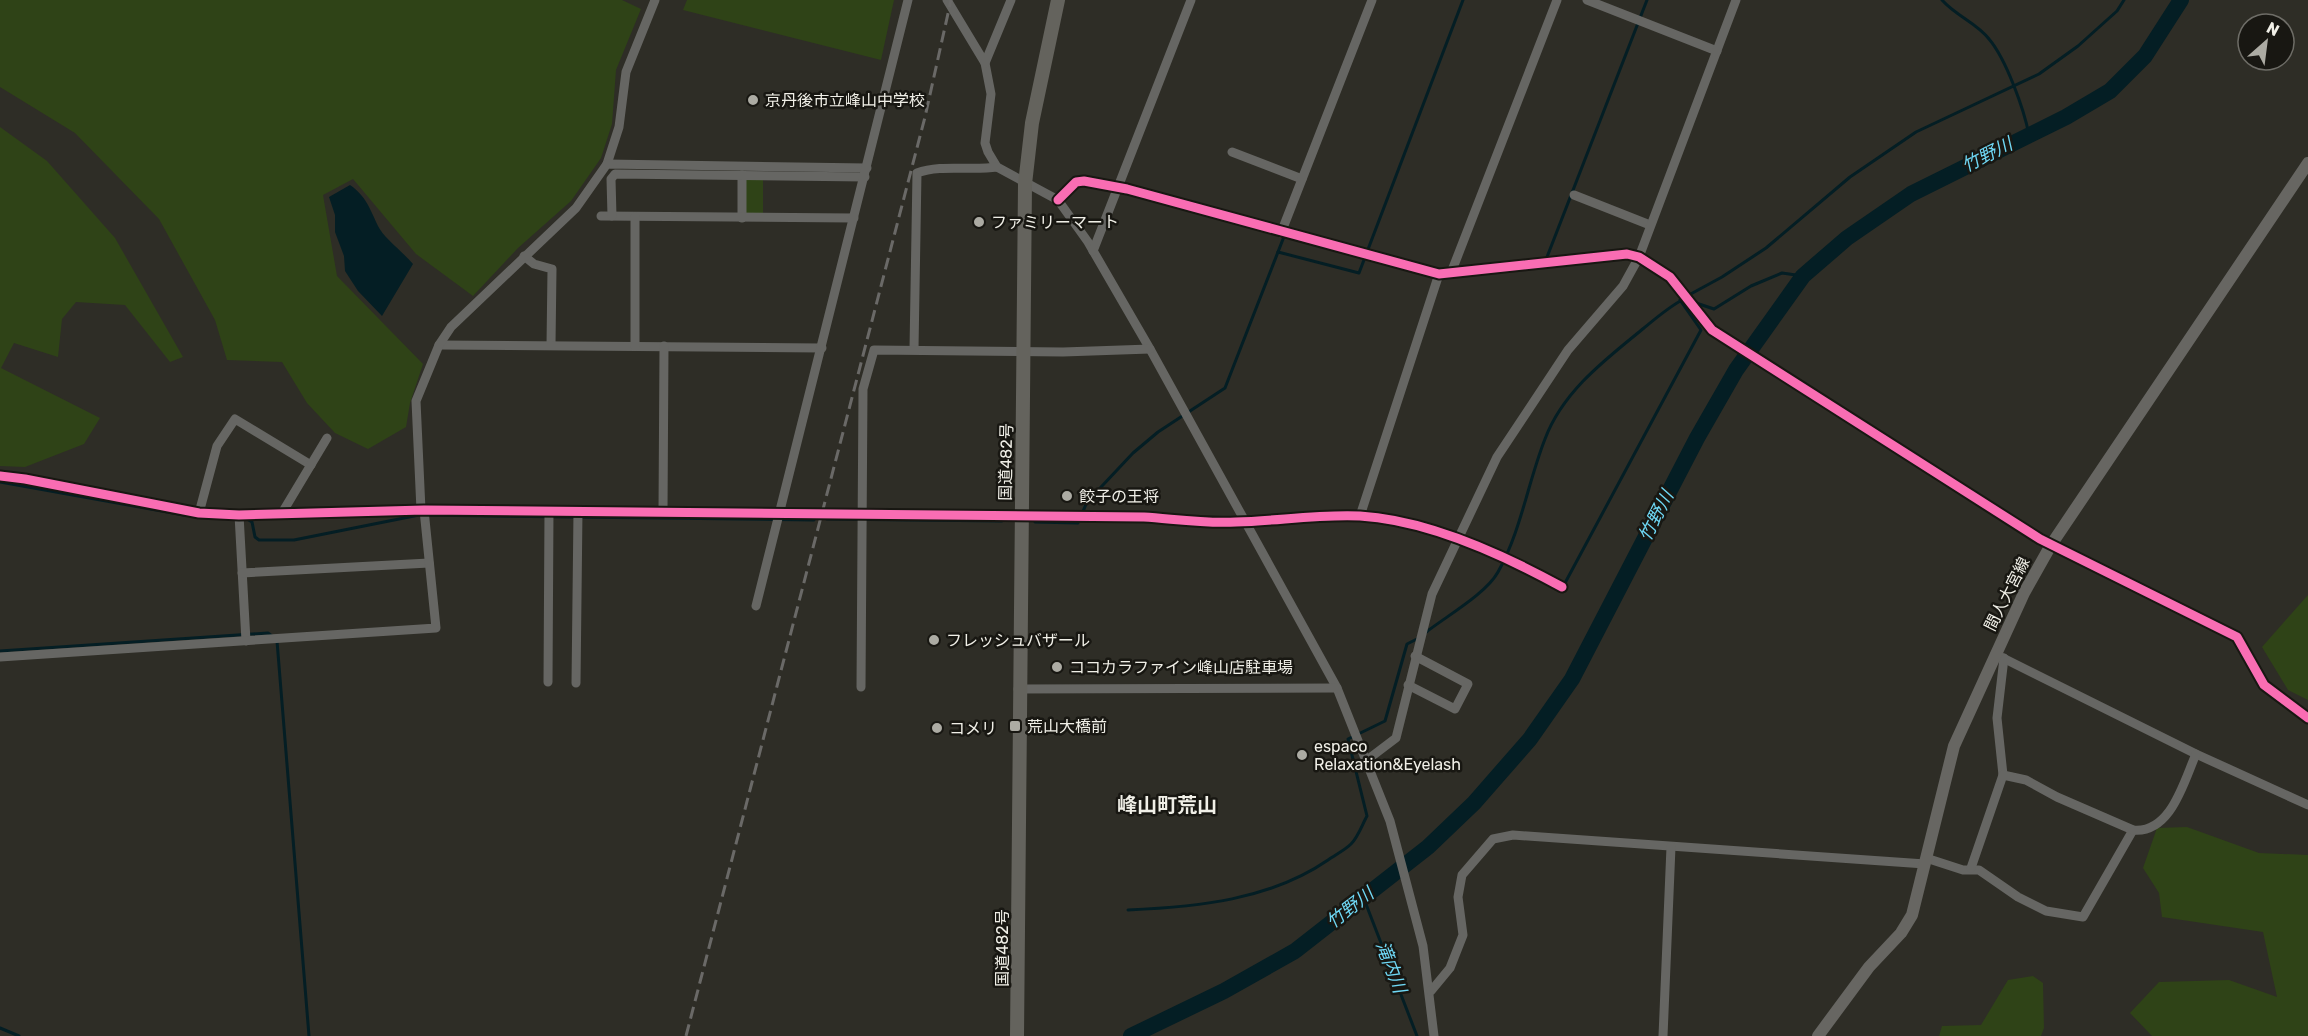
<svg xmlns="http://www.w3.org/2000/svg" width="2308" height="1036" font-family="Rubik,'Noto Sans JP',sans-serif">
  <rect width="100%" height="100%" fill="#2e2d26"/>
  <g fill="#2f4317">
    <polygon points="0,0 622,0 641,9 616,70 612,124 601,158 571,201 518,248 473,296 416,254 353,179 323,195 337,276 423,364 410,403 406,427 368,449 335,433 307,403 282,362 227,360 215,320 159,219 75,133 0,87"/>
    <polygon points="687,0 894,0 881,60 683,10"/>
    <polygon points="0,127 47,161 115,238 183,357 170,362 125,305 76,302 62,319 58,357 14,343 1,368 100,418 84,444 25,467 0,466"/>
    <polygon points="745,178 763,178 763,214 745,215"/>
    <polygon points="2308,595 2308,700 2288,690 2262,647"/>
    <polygon points="2187,827 2259,853 2308,855 2308,1036 2152,1036 2130,1013 2159,982 2229,980 2277,997 2263,932 2162,917 2159,893 2143,868 2157,828"/>
    <polygon points="2033,976 2043,983 2044,1028 2041,1036 1939,1036 1942,1026 1981,1025 2008,980"/>
  </g>
  <path fill="#041e24" d="M350,185c16,11 20,24 28,41 5,11 26,27 35,38l-31,52 -24,-25 -13,-20 -1,-15 -9,-24v-17l-6,-18z"/>
  <g fill="none" stroke-linecap="round" stroke-linejoin="round">
    <g stroke="#041e24" stroke-width="3">
      <path d="M1942,0c14,16 35,23 47,39 17,20 35,70 40,96"/>
      <polyline points="1278,252 1359,273 1463,0"/>
      <polyline points="1547,257 1647,0"/>
      <polyline points="1687,296 1722,277 1766,248 1850,177 1916,132 2039,74 2078,46 2117,11 2124,0"/>
      <polyline points="1693,302 1714,309 1751,286 1782,273 1803,276"/>
      <polyline points="0,482 184,515"/>
      <polyline points="200,517 247,519 252,522 255,537 259,540 294,540 419,515 814,520"/>
      <polyline points="827,519 1002,521"/>
      <polyline points="1035,522 1078,523 1087,502 1133,453 1158,432 1225,388 1285,234"/>
      <polyline points="1565,583 1701,330 1680,300"/>
      <path d="M1425,633c20,-16 61,-39 73,-61 23,-41 30,-90 47,-133 18,-48 61,-80 99,-111 12,-10 26,-22 40,-29"/>
      <polyline points="277,641 309,1036"/>
      <polyline points="0,651 268,633 272,636"/>
      <polyline points="1364,899 1417,1036"/>
      <path d="M1128,910c69,-3 142,-10 200,-50 7,-5 17,-10 23,-16 7,-7 11,-19 16,-28l-19,-77 37,-18 22,-77 10,-5"/>
      <polyline points="0,1028 19,1036"/>
    </g>
    <polyline stroke="#041e24" stroke-width="16" points="1131,1036 1224,991 1295,951 1428,847 1474,803 1530,739 1572,679 1697,438 1736,370 1803,276 1847,238 1911,194 2066,117 2110,91 2145,56 2181,0"/>
    <g stroke="#666663" stroke-width="9">
      <polyline points="947,0 985,63 991,94 985,143 988,152 997,167 1058,200 1088,242 1150,349 1337,688 1390,821 1423,946 1434,1036"/>
      <polyline points="1587,0 1717,51"/>
      <polyline points="985,63 1011,0"/>
      <polyline points="1232,152 1302,179"/>
      <polyline points="607,164 619,127 626,72 655,0"/>
      <polyline points="742,175 742,218"/>
      <polyline points="1574,195 1650,225"/>
      <polyline points="1058,200 1076,182 1084,181 1127,189 1439,274 1627,254 1639,257 1670,277 1712,330 2040,539 2237,637 2264,685 2308,718"/>
      <polyline points="601,216 854,218"/>
      <polyline points="612,216 611,179 615,174 865,177"/>
      <polyline points="1281,233 1372,0"/>
      <polyline points="1093,251 1191,0"/>
      <polyline points="524,256 534,264 552,269 551,345"/>
      <polyline points="1451,273 1557,0"/>
      <polyline points="439,345 822,348"/>
      <polyline points="635,346 635,217"/>
      <path d="M914,349l3,-176c24,-9 54,-2 80,-6"/>
      <path d="M0,476l25,3 174,34 40,2 185,-5 720,7c30,2 62,7 92,5 41,-1 82,-8 124,-6 68,4 142,38 202,71"/>
      <polyline points="421,510 416,401 439,345 451,327 576,208 607,164 867,168"/>
      <polyline points="663,512 664,346"/>
      <polyline points="199,513 217,446 235,419 311,465"/>
      <polyline points="282,513 327,438"/>
      <polyline points="239,515 246,641"/>
      <polyline points="1360,516 1439,274"/>
      <polyline points="242,573 429,563"/>
      <polyline points="756,606 908,0"/>
      <polyline points="1995,654 2196,754 2308,805"/>
      <polyline points="0,657 436,628 424,510"/>
      <polyline points="548,682 549,510"/>
      <polyline points="576,683 578,511"/>
      <polyline points="1408,685 1455,709 1468,684 1415,656"/>
      <polyline points="861,687 863,389 874,350 1063,352 1150,349"/>
      <polyline points="1018,689 1337,688"/>
      <polyline points="1367,760 1396,738 1432,594 1497,457 1568,350 1623,286 1639,257 1736,0"/>
      <polyline points="2003,775 1997,718 2004,658"/>
      <polyline points="1926,858 1963,870 1979,870 2018,897 2046,911 2083,917 2133,830"/>
      <path d="M1971,868l32,-93 23,5 31,17 76,33c38,4 51,-49 63,-76"/>
      <polyline points="1431,991 1450,968 1463,935 1458,897 1462,875 1493,839 1513,835 1925,864"/>
      <polyline points="1663,1036 1671,847"/>
    </g>
    <polyline stroke="#676662" stroke-width="12" points="1818,1036 1869,967 1901,933 1912,915 1954,746 2024,593 2051,545 2308,163"/>
    <polyline stroke="#64635d" stroke-width="14" points="1017,1036 1025,184 1032,123 1058,0"/>
    <polyline stroke="#6a6967" stroke-width="3" stroke-dasharray="12 6" stroke-linecap="butt" points="686,1036 925,117 951,0"/>
    <g stroke="#181712" stroke-width="13">
      <g id="cycleway">
        <polyline points="1058,200 1076,182 1084,181 1127,189 1439,274 1627,254 1639,257 1670,277 1712,330 2040,539 2237,637 2264,685 2308,718"/>
        <path d="M0,476l25,3 174,34 40,2 185,-5 720,7c30,2 62,7 92,5 41,-1 82,-8 124,-6 68,4 142,38 202,71"/>
      </g>
    </g>
    <use href="#cycleway" stroke="#f96db3" stroke-width="9"/>
  </g>
  <g fill="#acaba3" stroke="#181712" stroke-width="2">
    <circle cx="753" cy="100" r="6"/>
    <circle cx="979" cy="222" r="6"/>
    <circle cx="1067" cy="496" r="6"/>
    <circle cx="934" cy="640" r="6"/>
    <circle cx="1057" cy="667" r="6"/>
    <rect x="1009" y="720" width="12" height="12" rx="3"/>
    <circle cx="937" cy="728" r="6"/>
    <circle cx="1302" cy="755" r="6"/>
  </g>
  <g text-anchor="middle" dominant-baseline="central" stroke-width="5" stroke-linejoin="round" paint-order="stroke">
    <g font-size="16" fill="#f0efe7" stroke="#181712" text-anchor="start">
      <text x="765" y="100">京丹後市立峰山中学校</text>
      <text x="991" y="222">ファミリーマート</text>
      <text x="1079" y="496">餃子の王将</text>
      <text x="946" y="640">フレッシュバザール</text>
      <text x="1069" y="667">ココカラファイン峰山店駐車場</text>
      <text x="1027" y="726">荒山大橋前</text>
      <text x="949" y="728">コメリ</text>
      <text x="1314" y="746">espaco<tspan x="1314" dy="18">Relaxation&amp;Eyelash</tspan></text>
    </g>
    <g font-size="16" fill="#f0efe7" stroke="#181712">
      <text transform="translate(1006 462) rotate(-89)">国道482号</text>
      <text transform="translate(2007 594) rotate(-63)">間人大宮線</text>
      <text transform="translate(1002 948) rotate(-90)">国道482号</text>
    </g>
    <g font-size="18" font-style="italic" fill="#6fd8f5" stroke="#181712">
      <text transform="translate(1987 155) rotate(-27)">竹野川</text>
      <text transform="translate(1656 516) rotate(-63)">竹野川</text>
      <text transform="translate(1350 908) rotate(-38)">竹野川</text>
      <text transform="translate(1391 967) rotate(69)">滝内川</text>
    </g>
    <g font-size="20" font-weight="bold" fill="#f0efe7" stroke="#181712">
      <text x="1167" y="805">峰山町荒山</text>
    </g>
  </g>
  <g transform="translate(2266 42) rotate(28)"><circle r="28" fill="#181712" stroke="#6e6d67" stroke-width="1.5"/>
  <path d="M0-4.5L10 22L0 15L-10 22Z" fill="#acaba3"/>
  <text y="-9" font-size="16" font-weight="bold" text-anchor="middle" fill="#f0efe7">N</text>
  </g>
</svg>
